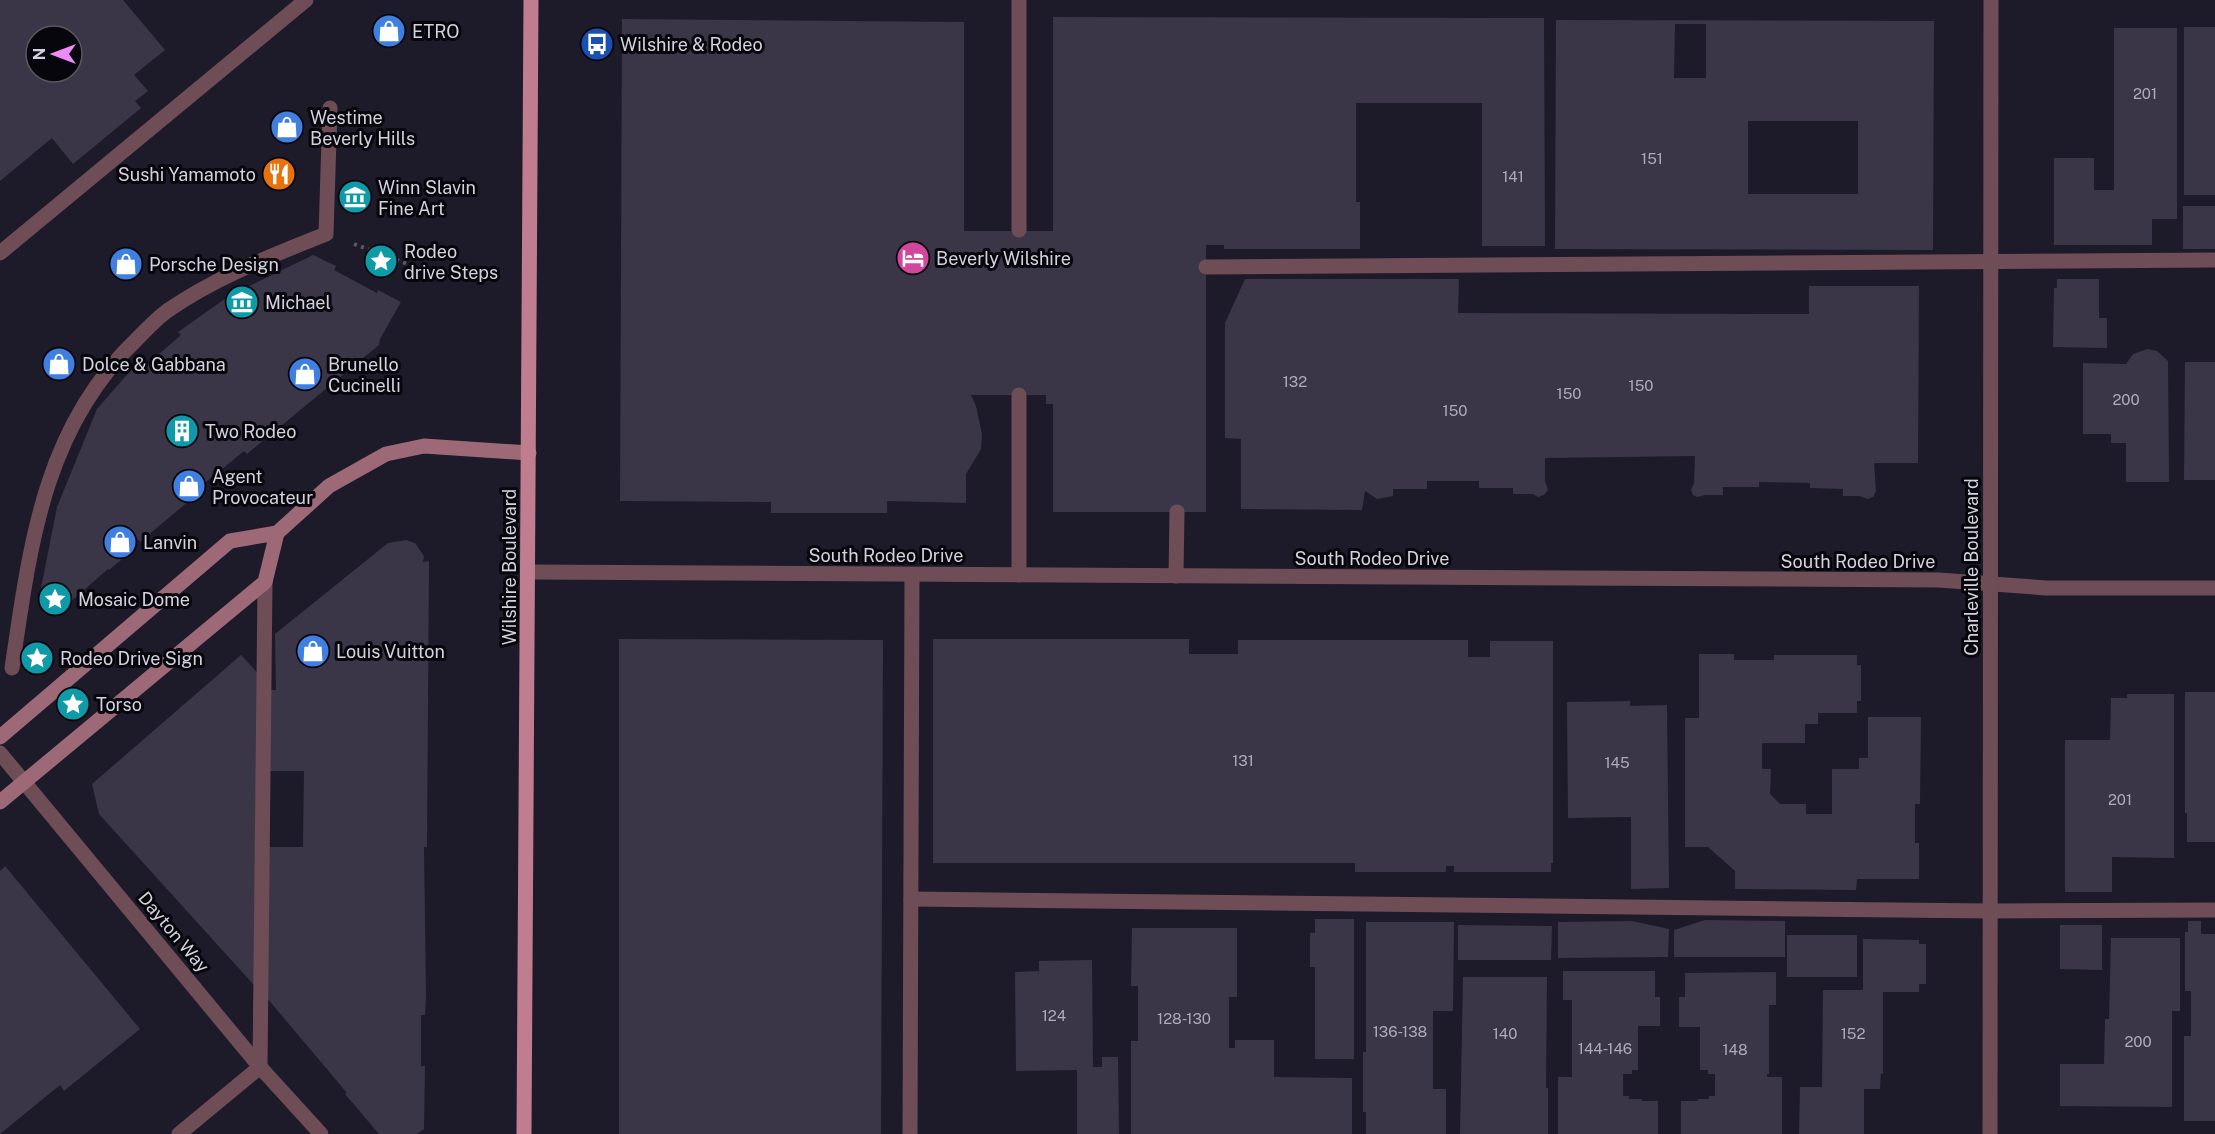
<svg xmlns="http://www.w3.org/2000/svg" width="2215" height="1134" font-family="'Public Sans',sans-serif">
  <rect width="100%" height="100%" fill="#1d1a29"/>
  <g fill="#3a3647" fill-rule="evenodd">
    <path d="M0,0h123l42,50 -31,25 14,16 -13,10 6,7 -68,56 -21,-26 -52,43zM36,36h36v36h-36z"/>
    <polygon points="1053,17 1544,18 1545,246 1482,246 1482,103 1356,103 1356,202 1360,202 1360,249 1224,249 1224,245 1206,245 1206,512 1053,512 1053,404 1046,404 1046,395 971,395 976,406 982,434 981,449 966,474 966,503 887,501 887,513 771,513 771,502 620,501 622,19 964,22 964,231 1053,231"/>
    <path d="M1556,20l378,1 -1,229 -378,-1zM1675,24h31v54h-32zM1748,121h110v73h-110z"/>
    <rect x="2184" y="27" width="31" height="168"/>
    <polygon points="2114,28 2177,28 2177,219 2152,219 2152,245 2054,245 2054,158 2094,158 2094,190 2114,190"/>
    <rect x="2183" y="206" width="32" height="43"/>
    <polygon points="313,255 336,266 334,270 377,293 378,290 401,302 380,339 379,345 247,454 244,451 200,487 202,490 140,542 138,539 124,551 127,555 109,570 108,569 68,604 60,607 46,603 41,593 41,588 57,507 97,409 139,361 144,367 181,335 178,332 229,296"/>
    <polygon points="1245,279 1459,279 1458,313 1809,314 1809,286 1919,286 1918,463 1874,463 1876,491 1873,497 1868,499 1859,496 1843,496 1843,489 1810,488 1810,483 1759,482 1759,487 1723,487 1723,495 1705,495 1697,497 1693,495 1691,490 1694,483 1695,456 1545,458 1545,481 1548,490 1544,495 1538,497 1533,494 1513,494 1513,488 1479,488 1479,481 1427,481 1427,489 1393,489 1393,496 1377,499 1365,491 1362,510 1241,509 1241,439 1225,438 1225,323"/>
    <polygon points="2057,279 2099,279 2099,318 2107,318 2107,348 2053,347 2054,288 2057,288"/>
    <polygon points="2147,349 2157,351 2168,361 2169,482 2126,482 2126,443 2111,443 2111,434 2083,434 2083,363 2126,364 2133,354"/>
    <polygon points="2185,362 2215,362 2215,480 2184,480"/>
    <polygon points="406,540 415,543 424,556 423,562 429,561 427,847 424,847 426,998 425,1015 421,1015 421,1066 425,1066 424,1129 417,1134 379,1134 345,1094 347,1093 267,998 269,847 303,847 304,771 269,771 269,690 276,690 275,634 388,543"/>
    <polygon points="619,639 883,640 881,1134 619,1134"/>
    <polygon points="933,639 1189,639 1189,654 1238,654 1238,640 1468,640 1468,657 1490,657 1490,641 1553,641 1553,863 1551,863 1551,872 1454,872 1454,866 1446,866 1446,872 1355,872 1355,863 933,863"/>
    <polygon points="1699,654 1734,654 1734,660 1774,660 1774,655 1857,655 1857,665 1861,665 1861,701 1857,701 1857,713 1818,713 1818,724 1805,724 1805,743 1762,743 1762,769 1771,769 1770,794 1780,804 1806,804 1806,814 1832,814 1832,769 1859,769 1859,758 1868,758 1868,717 1921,717 1920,804 1915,804 1915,843 1919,843 1919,879 1857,879 1856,890 1735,889 1735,871 1708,847 1685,847 1685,718 1699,718"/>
    <polygon points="241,655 264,680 260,988 253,984 99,814 92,784"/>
    <polygon points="2185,692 2215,692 2215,842 2187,842 2187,813 2185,813"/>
    <polygon points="2127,694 2174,694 2174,858 2112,857 2112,892 2065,892 2065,740 2110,740 2111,698 2127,698"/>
    <polygon points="1630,701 1630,706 1667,705 1669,888 1631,889 1631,817 1568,818 1567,702"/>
    <polygon points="5,866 140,1029 64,1091 60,1085 0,1134 0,871"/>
    <polygon points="1315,919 1354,919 1354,1059 1315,1059 1315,967 1310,967 1310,933 1315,933"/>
    <polygon points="1705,920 1785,921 1785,957 1674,957 1674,930"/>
    <polygon points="1632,921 1669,929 1668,957 1558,958 1558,922"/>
    <polygon points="2188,921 2201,921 2201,934 2215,934 2215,1121 2184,1121 2184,1036 2191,1036 2191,991 2185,991 2185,932 2188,932"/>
    <polygon points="1366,922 1454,922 1453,1011 1433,1011 1433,1089 1446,1089 1446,1134 1366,1134 1366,1112 1363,1112 1363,1052 1366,1052"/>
    <polygon points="1458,925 1552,926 1551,960 1458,960"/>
    <polygon points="2060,925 2102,925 2102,970 2060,969"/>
    <polygon points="1132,928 1237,928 1237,997 1229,997 1229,1048 1235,1048 1235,1040 1274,1040 1274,1077 1352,1078 1352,1134 1131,1134 1131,1041 1138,1041 1138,986 1131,986"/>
    <rect x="1787" y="935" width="70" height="42"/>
    <polygon points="2111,938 2180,938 2180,1011 2172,1011 2172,1107 2060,1106 2060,1064 2104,1064 2105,1019 2109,1019"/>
    <polygon points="1863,939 1919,940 1919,944 1926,944 1926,984 1919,984 1919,992 1883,992 1883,1074 1881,1073 1880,1089 1864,1089 1864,1134 1799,1134 1800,1087 1822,1087 1823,990 1863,990"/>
    <polygon points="1092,960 1093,1067 1102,1067 1102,1057 1118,1057 1119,1134 1077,1134 1077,1070 1016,1071 1015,972 1039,971 1039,961"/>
    <polygon points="1563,971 1655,971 1655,997 1660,997 1660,1026 1638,1026 1638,1070 1632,1070 1632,1074 1623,1074 1623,1096 1629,1096 1629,1099 1642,1099 1642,1101 1658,1101 1658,1134 1558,1134 1558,1077 1572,1077 1572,1000 1563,1000"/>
    <polygon points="1776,972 1776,1005 1769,1005 1769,1074 1767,1074 1767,1077 1782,1077 1782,1134 1681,1134 1681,1101 1698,1101 1698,1099 1709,1099 1709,1096 1715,1096 1715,1074 1708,1074 1708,1070 1700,1070 1700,1027 1679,1027 1679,997 1685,997 1685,973"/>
    <polygon points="1463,977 1547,977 1546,1088 1548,1088 1548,1134 1460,1134"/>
  </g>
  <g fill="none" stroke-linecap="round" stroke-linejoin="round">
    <polyline stroke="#5d5a68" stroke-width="4" stroke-dasharray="3 4.5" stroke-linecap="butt" points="354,244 437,275"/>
    <g stroke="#6e4d56" stroke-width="15">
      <polyline points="1019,0 1019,230"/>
      <polyline points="0,253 306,0"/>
      <polyline points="1206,267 2215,260"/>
      <polyline points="1019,395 1019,575"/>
      <polyline points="1176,576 1177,512"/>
      <polyline points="911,899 1990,911 2215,910"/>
      <polyline points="179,1134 260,1067 265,582"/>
      <polyline points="910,1134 912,575"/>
    </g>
    <path stroke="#6e4d56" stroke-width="15" d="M12,668c18,-121 31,-240 125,-329 9,-9 19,-20 30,-28 49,-34 104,-55 159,-77l4,-126"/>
    <g stroke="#6e4d56" stroke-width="15">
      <polyline points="529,572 1939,580 2046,588 2215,588"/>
      <polyline points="1990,1134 1991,0"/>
    </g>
    <polyline stroke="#6e4d56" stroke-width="15" points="0,753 260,1067 321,1134"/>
    <g stroke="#9d6977" stroke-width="15">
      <polyline points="0,737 230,541 277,533 329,486 386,454 424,446 529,453"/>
      <polyline points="0,802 265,582 277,533"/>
    </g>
    <polyline stroke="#c17d90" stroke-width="15" points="524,1134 531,0"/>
  </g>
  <defs>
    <g id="shop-disc" transform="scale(1.725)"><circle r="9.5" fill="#3f7fe0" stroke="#07060c"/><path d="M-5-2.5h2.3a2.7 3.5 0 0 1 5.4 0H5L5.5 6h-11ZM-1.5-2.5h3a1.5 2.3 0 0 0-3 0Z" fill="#fff"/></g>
    <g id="bus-disc" transform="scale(1.725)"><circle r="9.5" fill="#1a4fb4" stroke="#07060c"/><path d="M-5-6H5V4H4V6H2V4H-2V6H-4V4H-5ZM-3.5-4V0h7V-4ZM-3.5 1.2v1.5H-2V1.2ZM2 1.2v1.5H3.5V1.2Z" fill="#fff"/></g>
    <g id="restaurant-disc" transform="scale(1.725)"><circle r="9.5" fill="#e8710a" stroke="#07060c"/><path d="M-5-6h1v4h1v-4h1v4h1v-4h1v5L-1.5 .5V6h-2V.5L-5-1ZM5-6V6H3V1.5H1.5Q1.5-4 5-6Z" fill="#fff"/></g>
    <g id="museum-disc" transform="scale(1.725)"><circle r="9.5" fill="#0f9aa8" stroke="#07060c"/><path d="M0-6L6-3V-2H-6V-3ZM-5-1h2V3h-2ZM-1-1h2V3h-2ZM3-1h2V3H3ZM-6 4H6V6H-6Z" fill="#fff"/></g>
    <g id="hotel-disc" transform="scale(1.725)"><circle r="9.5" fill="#d1479c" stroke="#07060c"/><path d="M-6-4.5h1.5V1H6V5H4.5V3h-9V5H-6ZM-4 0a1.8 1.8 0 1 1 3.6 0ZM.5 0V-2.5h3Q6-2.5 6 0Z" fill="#fff"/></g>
    <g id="sight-disc" transform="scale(1.725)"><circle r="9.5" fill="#0f9aa8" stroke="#07060c"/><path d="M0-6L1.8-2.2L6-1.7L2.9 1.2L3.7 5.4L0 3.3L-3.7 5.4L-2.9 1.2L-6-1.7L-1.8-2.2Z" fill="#fff"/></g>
    <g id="building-disc" transform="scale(1.725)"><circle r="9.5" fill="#0f9aa8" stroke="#07060c"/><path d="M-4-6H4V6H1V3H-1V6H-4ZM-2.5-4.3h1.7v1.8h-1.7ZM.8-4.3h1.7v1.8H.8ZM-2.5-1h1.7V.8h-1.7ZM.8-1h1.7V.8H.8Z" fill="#fff"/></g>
  </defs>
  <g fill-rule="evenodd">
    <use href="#shop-disc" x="389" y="31"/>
    <use href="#bus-disc" x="597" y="44"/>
    <use href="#shop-disc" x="287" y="127"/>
    <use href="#restaurant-disc" x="279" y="174"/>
    <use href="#museum-disc" x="355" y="197"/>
    <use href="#hotel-disc" x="913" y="258"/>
    <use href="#sight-disc" x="381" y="261"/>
    <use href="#shop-disc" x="126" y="264"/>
    <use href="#museum-disc" x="242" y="302"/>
    <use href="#shop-disc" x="59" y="364"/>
    <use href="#shop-disc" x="305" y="374"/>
    <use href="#building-disc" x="182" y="431"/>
    <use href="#shop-disc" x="189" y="486"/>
    <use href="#shop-disc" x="120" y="542"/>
    <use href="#sight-disc" x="55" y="599"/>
    <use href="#shop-disc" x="313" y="651"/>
    <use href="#sight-disc" x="37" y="658"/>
    <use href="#sight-disc" x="73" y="704"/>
  </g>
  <g text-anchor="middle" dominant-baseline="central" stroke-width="6" stroke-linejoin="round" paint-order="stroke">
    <g font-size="15" fill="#aeabb8">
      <text x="2145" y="93">201</text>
      <text x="1652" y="158">151</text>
      <text x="1513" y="176">141</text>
      <text x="1295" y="381">132</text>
      <text x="1641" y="385">150</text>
      <text x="1569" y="393">150</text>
      <text x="2126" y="399">200</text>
      <text x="1455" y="410">150</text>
      <text x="1243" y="760">131</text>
      <text x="1617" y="762">145</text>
      <text x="2120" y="799">201</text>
      <text x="1054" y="1015">124</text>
      <text x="1184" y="1018">128-130</text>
      <text x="1400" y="1031">136-138</text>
      <text x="1505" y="1033">140</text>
      <text x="1853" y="1033">152</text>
      <text x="2138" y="1041">200</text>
      <text x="1605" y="1048">144-146</text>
      <text x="1735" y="1049">148</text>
    </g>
    <g font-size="18" fill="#d4d2dd" stroke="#07060c" text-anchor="start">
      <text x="412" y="31">ETRO</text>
      <text x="620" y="44">Wilshire &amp; Rodeo</text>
      <text x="310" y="117">Westime<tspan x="310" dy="21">Beverly Hills</tspan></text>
      <text x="256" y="174" text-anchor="end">Sushi Yamamoto</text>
      <text x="378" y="187">Winn Slavin<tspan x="378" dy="21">Fine Art</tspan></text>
      <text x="404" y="251">Rodeo<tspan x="404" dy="21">drive Steps</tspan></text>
      <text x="936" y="258">Beverly Wilshire</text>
      <text x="149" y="264">Porsche Design</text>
      <text x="265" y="302">Michael</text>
      <text x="82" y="364">Dolce &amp; Gabbana</text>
      <text x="328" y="364">Brunello<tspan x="328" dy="21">Cucinelli</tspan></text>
      <text x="205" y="431">Two Rodeo</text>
      <text x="212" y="476">Agent<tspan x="212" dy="21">Provocateur</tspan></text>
      <text x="143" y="542">Lanvin</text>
      <text x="78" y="599">Mosaic Dome</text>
      <text x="336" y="651">Louis Vuitton</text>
      <text x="60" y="658">Rodeo Drive Sign</text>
      <text x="96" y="704">Torso</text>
    </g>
    <g font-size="18" fill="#d4d2dd" stroke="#07060c">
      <text x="886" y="555">South Rodeo Drive</text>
      <text x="1372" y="558">South Rodeo Drive</text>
      <text x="1858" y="561">South Rodeo Drive</text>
      <text transform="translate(509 567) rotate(-90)">Wilshire Boulevard</text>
      <text transform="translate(1971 567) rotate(-90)">Charleville Boulevard</text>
      <text transform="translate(174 932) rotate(50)">Dayton Way</text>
    </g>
  </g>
  <g transform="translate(54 54) rotate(270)"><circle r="28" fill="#07060c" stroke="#595860" stroke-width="1.5"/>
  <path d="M0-4.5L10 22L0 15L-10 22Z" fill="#ee8bf8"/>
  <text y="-9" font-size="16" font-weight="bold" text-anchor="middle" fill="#d4d2dd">N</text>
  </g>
</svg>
